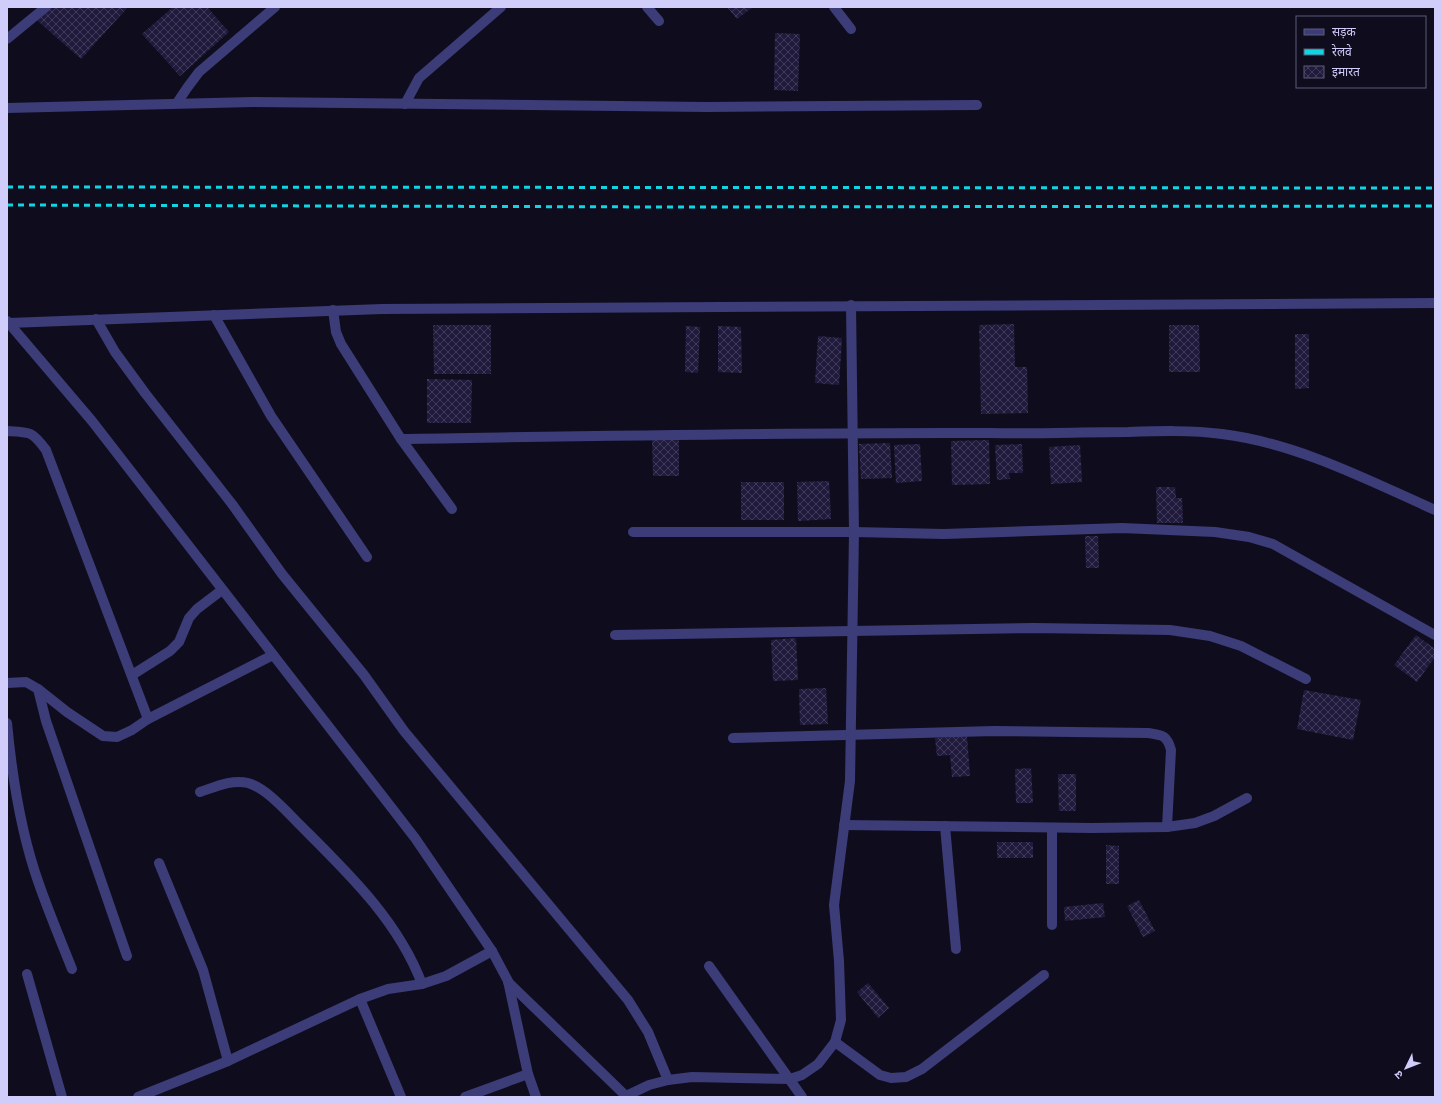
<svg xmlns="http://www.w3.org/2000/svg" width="1442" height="1104" font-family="Ubuntu,'Noto Sans Devanagari',sans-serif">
  <defs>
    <pattern id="building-cross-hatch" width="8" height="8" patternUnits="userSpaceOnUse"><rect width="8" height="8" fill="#201b3c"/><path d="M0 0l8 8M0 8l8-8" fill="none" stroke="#3f3b59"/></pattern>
  </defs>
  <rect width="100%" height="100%" fill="#0f0d1d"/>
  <g fill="url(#building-cross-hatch)">
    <path d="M40,7H128L81,59L32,16Z"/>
    <path d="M173,7H207L229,32L180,76L142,34Z"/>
    <path d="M727,7H753L737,19Z"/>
    <path d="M775,33L800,34L798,91L774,90Z"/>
    <path d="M1014,324L1015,367H1027L1028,413L981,414L979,325Z"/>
    <path d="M433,325H491V374H434Z"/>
    <path d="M1169,325H1199L1200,372H1169Z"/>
    <path d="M686,326L700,327L698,373L685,372Z"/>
    <path d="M718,326L741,327L742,373L718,372Z"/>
    <path d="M1295,334H1309V388L1295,389Z"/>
    <path d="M818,336L842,338L839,385L815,383Z"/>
    <path d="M427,379L472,380L471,423H427Z"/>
    <path d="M652,439H679V476H653Z"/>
    <path d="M989,440L990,484L952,485L951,441Z"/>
    <path d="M890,443L892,478L861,479L859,444Z"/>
    <path d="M920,444L922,481L896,483L894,445Z"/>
    <path d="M1022,444L1023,473H1009L1010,479L997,480L995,445Z"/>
    <path d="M1080,445L1082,482L1051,484L1049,447Z"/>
    <path d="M829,481L831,519L798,521L797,482Z"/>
    <rect x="741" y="482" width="43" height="38"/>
    <path d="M1156,487H1175L1176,498H1182L1183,523H1157Z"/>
    <path d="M1085,536H1098L1099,568H1086Z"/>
    <path d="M1416,635L1435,649V657L1417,682L1394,665Z"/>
    <path d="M796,638L798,680L773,681L771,640Z"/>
    <path d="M826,688L828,724L800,725L799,689Z"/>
    <path d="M1304,690L1361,700L1353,740L1297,729Z"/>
    <path d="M967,736L970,776L952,777L950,755L937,756L935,738Z"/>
    <path d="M1031,768L1033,803H1016L1015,769Z"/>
    <path d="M1058,774H1076V811H1059Z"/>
    <rect x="997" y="842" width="36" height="16"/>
    <path d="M1106,845L1119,846V884H1106Z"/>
    <path d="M1139,900L1155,931L1143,937L1127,906Z"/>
    <path d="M1103,903L1105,917L1065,921L1064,907Z"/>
    <path d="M868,983L889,1008L878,1018L857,992Z"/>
  </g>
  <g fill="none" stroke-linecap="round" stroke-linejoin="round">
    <g stroke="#3c3c78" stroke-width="10">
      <path d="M647,7L659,21"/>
      <path d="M834,7L851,29"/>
      <path d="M7,39L46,7"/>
      <path d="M177,103L187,88L199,72L275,7"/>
      <path d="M405,104L419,78L501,7"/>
      <path d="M7,108L253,102L707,107L977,105"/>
      <path d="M333,310L336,332L341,344L401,439L452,509"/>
      <path d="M214,315L271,416L367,557"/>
      <path d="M96,319L115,352L145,393L232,504L282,574L364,675L404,731L628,1000L648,1032L668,1080"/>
      <path d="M7,321L92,421L415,838L492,951L508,981L528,1074L536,1097"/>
      <path d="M9,323L382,309L1435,303"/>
      <path d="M7,431C30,432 32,431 46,450L148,719"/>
      <path d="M401,439C598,436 794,432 991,433C1036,434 1082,432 1128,432C1159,431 1191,430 1222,434C1296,443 1368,480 1435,510"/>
      <path d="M633,532H854L944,534L1122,528L1215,532L1249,537L1273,544L1435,635"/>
      <path d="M615,635L1034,628L1170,630L1210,636L1241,646L1306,679"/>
      <path d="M132,675L170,651L179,642L189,618L197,609L222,590"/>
      <path d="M7,683L26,682L38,689L67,712L103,736L117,737L132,730L148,719L273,655"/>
      <path d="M38,689L46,721L127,956"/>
      <path d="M7,723C12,776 21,834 39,884C49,913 61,941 72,969"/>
      <path d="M733,738L994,731L1148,733C1162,735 1167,735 1171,750L1167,827"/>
      <path d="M200,792C215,787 232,779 248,783C266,788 286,811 299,824C347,872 398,920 422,984"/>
      <path d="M844,825L1092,828L1167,827L1195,823L1214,816L1247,798"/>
      <path d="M945,826L956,949"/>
      <path d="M159,863L203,970L228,1061"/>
      <path d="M1052,925V828"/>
      <path d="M709,966L802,1097"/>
      <path d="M27,974L62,1097"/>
      <path d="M508,982L627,1097"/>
      <path d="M360,999L401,1097"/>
      <path d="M835,1042L880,1075L891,1078L906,1077L922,1069L1044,975"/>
      <path d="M626,1096L649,1085L668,1080L692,1077L790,1079L802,1075L818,1064L835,1042L841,1020L839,961L834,905L850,781L854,532L851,305"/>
      <path d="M138,1097L228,1061L360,999L388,989L422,984L446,976L492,951"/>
      <path d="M465,1097L528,1074"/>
    </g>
    <g stroke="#12d5e3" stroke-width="3" stroke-dasharray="6 5" stroke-linecap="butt">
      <path d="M7,187L1435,188"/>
      <path d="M7,205L666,207L1435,206"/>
    </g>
  </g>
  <rect width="1442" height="1104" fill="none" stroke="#d1cdfb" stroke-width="16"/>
  <rect x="1296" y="16" width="130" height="72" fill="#0f0d1d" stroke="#5d5a76"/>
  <rect x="1304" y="29" width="20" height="6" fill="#3c3c78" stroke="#5d5a76"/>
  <text x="1332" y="36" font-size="12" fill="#d1cdfb">सड़क</text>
  <rect x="1304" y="49" width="20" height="6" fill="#12d5e3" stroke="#5d5a76"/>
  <text x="1332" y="56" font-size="12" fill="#d1cdfb">रेलवे</text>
  <rect x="1304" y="66" width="20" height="12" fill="url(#building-cross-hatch)" stroke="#5d5a76"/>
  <text x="1332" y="76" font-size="12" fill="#d1cdfb">इमारत</text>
  <g transform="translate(1406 1068) rotate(227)" stroke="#0f0d1d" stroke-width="3" paint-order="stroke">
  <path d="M0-3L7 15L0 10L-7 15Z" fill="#d1cdfb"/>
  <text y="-6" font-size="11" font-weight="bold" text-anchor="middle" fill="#d1cdfb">उ</text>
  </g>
</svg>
